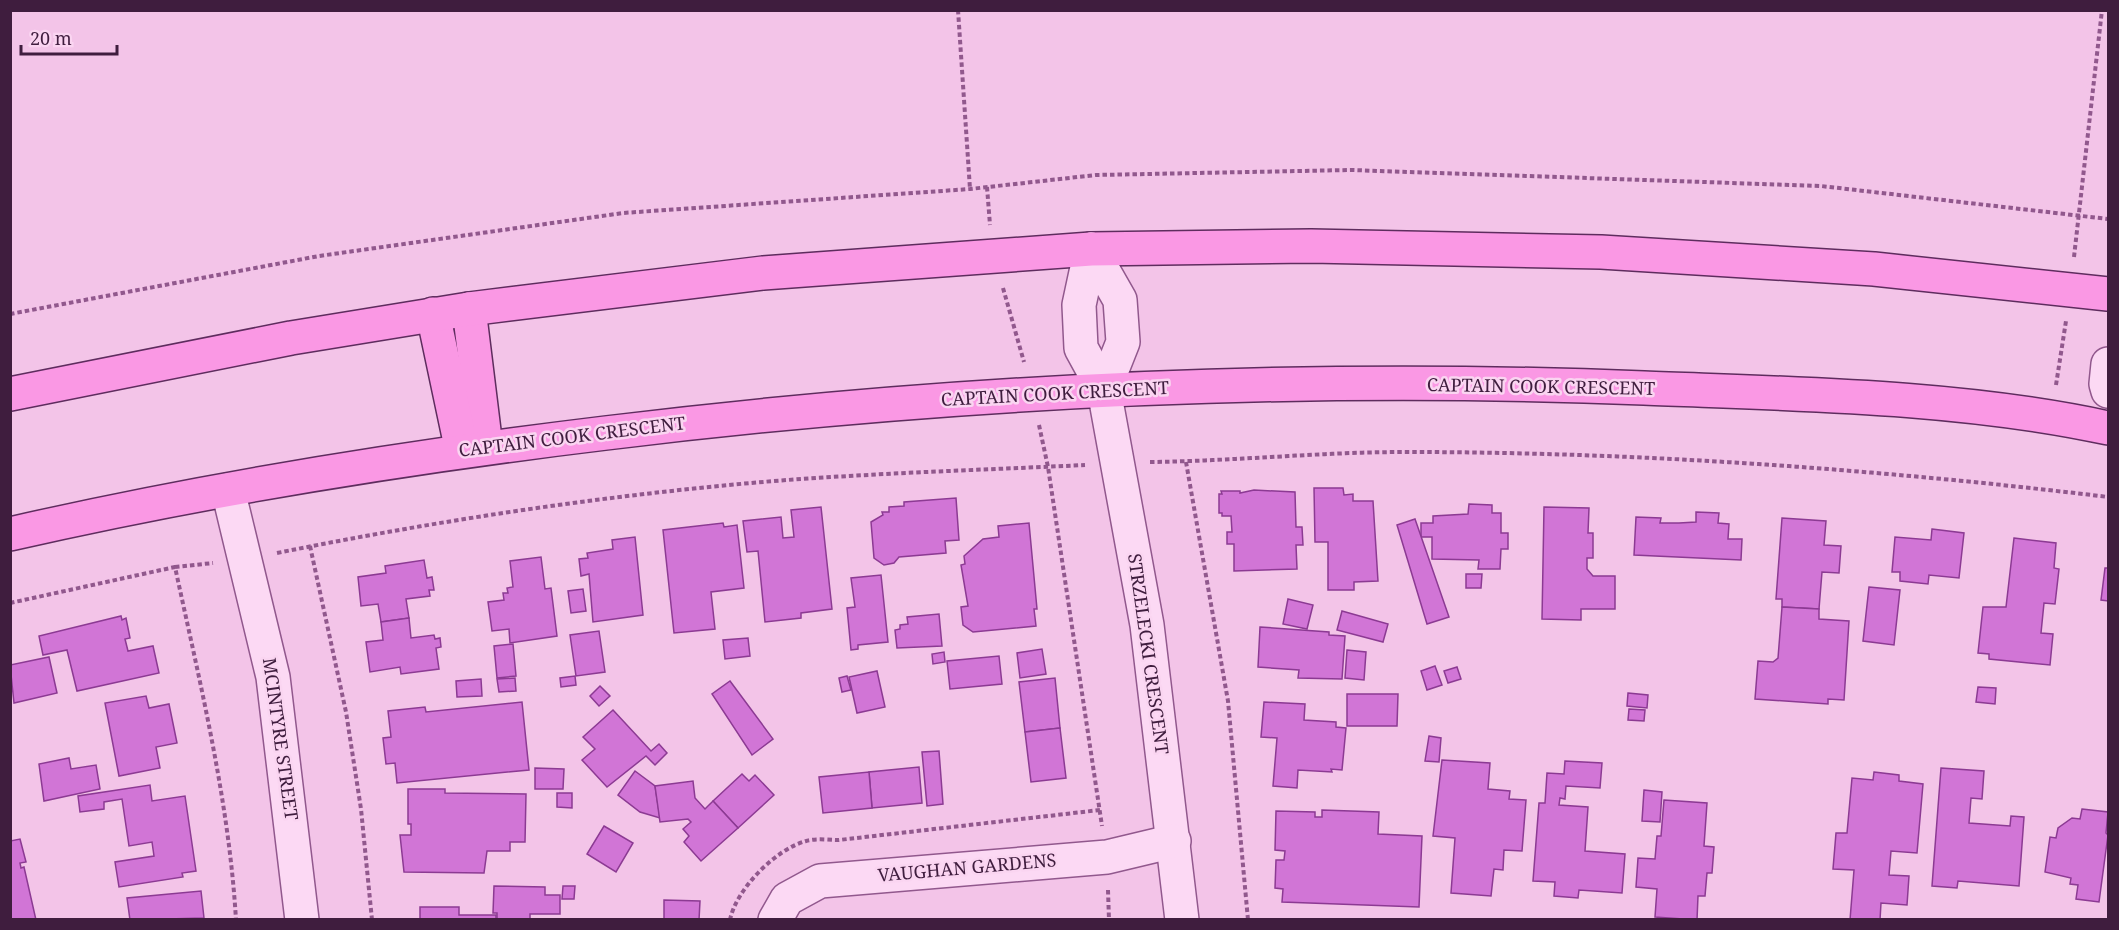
<svg xmlns="http://www.w3.org/2000/svg" width="2119" height="930" font-family="'Noto Serif',serif">
  <rect width="100%" height="100%" fill="#f3c4e8"/>
  <g fill="#d175d6" stroke="#8c3a93" stroke-width="1.5">
    <path d="M1314,488H1343L1344,495L1353,494V501H1373L1378,581L1354,582V590H1328V542H1315Z"/>
    <path d="M1254,490L1295,492L1296,527H1302L1303,545H1296L1297,569L1234,571V544H1227V532H1232L1231,516H1222V513H1219V494H1222L1221,491H1240V493Z"/>
    <path d="M956,498L959,540L945,541L946,553L899,557L894,563L884,565L874,558L871,522L883,515L882,512H889V507L904,506V502Z"/>
    <path d="M1469,504L1492,505V513H1501V533H1508V549H1501L1500,569H1478L1479,560L1432,559V537H1421V523H1433V516L1468,514Z"/>
    <path d="M821,507L832,609L801,613V618L765,622L758,551L747,552L743,521L781,517L783,538L794,537L791,510Z"/>
    <path d="M1544,507L1589,508L1588,533H1593V558H1587V569L1593,576H1615V609H1581V620L1542,619Z"/>
    <path d="M1696,512L1719,513L1718,523L1729,524L1728,539H1742L1741,560L1634,555L1636,517L1661,518L1660,523H1679L1696,522Z"/>
    <path d="M1782,518L1826,521L1824,545L1841,546L1839,573L1822,572L1819,609L1782,607V599H1776Z"/>
    <path d="M1415,519L1449,617L1427,624L1397,525Z"/>
    <path d="M723,523L724,527L737,525L744,588L711,592L715,629L674,633L663,530Z"/>
    <path d="M1029,523L1037,609H1034L1036,626L973,632L963,625L961,607L968,606L961,565L965,564L964,556L983,539L999,537L998,526Z"/>
    <path d="M1932,529L1964,533L1959,578L1929,575L1928,584L1900,581V572H1892L1895,537L1931,540Z"/>
    <path d="M635,537L643,615L593,622L589,574L581,576L579,559L588,558L587,553L613,549L612,540Z"/>
    <path d="M2014,538L2056,543L2054,568L2059,569L2055,604L2044,603L2041,633L2053,634L2050,665L1989,659V654L1978,653L1983,607H2006Z"/>
    <path d="M541,557L545,589L551,588L557,636L510,643L509,629L492,631L488,602L504,600L503,593H508L507,588L513,587L510,561Z"/>
    <path d="M424,560L427,578L432,577L434,590H429L430,596L406,599L409,618L381,622L378,604L361,606L358,577L386,573L385,566Z"/>
    <path d="M2105,568H2108V601L2101,600Z"/>
    <path d="M1466,574H1482L1481,588H1466Z"/>
    <path d="M881,575L888,642L858,645V649L851,650L847,608L855,607L851,578Z"/>
    <path d="M1869,587L1900,590L1894,645L1863,641Z"/>
    <path d="M583,589L586,611L571,613L568,591Z"/>
    <path d="M1288,599L1313,605L1307,629L1283,624Z"/>
    <path d="M1782,607L1819,609V619L1849,621L1844,700L1828,699V704L1755,699L1758,661L1773,662L1778,658Z"/>
    <path d="M1342,611L1388,624L1383,642L1337,630Z"/>
    <path d="M939,614L942,646L897,648L895,630L900,629V625L908,624L907,617Z"/>
    <path d="M121,616L122,620L126,618L130,638L125,639L128,651L153,646L159,673L77,691L67,650L43,655L39,636Z"/>
    <path d="M409,618L411,638L434,635L435,639L440,638L441,647L436,648L439,669L401,674L400,667L370,672L366,642L383,640L381,622Z"/>
    <path d="M1260,627L1329,632V635L1345,636L1342,679L1298,678L1299,670L1258,667Z"/>
    <path d="M599,631L605,672L576,676L570,635Z"/>
    <path d="M748,638L750,656L725,659L723,640Z"/>
    <path d="M513,644L516,676L497,678L494,646Z"/>
    <path d="M1042,649L1046,674L1020,678L1017,653Z"/>
    <path d="M1347,650L1366,652L1364,680L1345,678Z"/>
    <path d="M944,652L945,662L933,664L932,654Z"/>
    <path d="M999,656L1002,684L950,689L947,661Z"/>
    <path d="M49,657L57,693L14,703L10,665Z"/>
    <path d="M1435,666L1442,685L1427,690L1421,671Z"/>
    <path d="M1457,667L1461,679L1448,683L1444,671Z"/>
    <path d="M877,671L885,707L857,713L849,677Z"/>
    <path d="M575,676L576,685L561,687L560,678Z"/>
    <path d="M847,676L851,690L842,692L839,678Z"/>
    <path d="M515,678L516,691L499,692L497,679Z"/>
    <path d="M1055,678L1060,728L1025,732L1019,682Z"/>
    <path d="M481,679L482,696L457,697L456,681Z"/>
    <path d="M730,681L773,739L752,755L712,694Z"/>
    <path d="M600,686L610,696L599,706L590,696Z"/>
    <path d="M1978,687L1996,688L1995,704L1976,702Z"/>
    <path d="M1628,693L1648,695L1647,708L1627,706Z"/>
    <path d="M1347,694H1398L1397,726H1347Z"/>
    <path d="M146,696L149,708L169,704L177,743L156,747L160,768L119,776L105,703Z"/>
    <path d="M522,702L529,770L397,783L395,763L386,764L383,738L391,737L388,711L425,707L426,712Z"/>
    <path d="M1264,702L1305,704L1304,720L1336,722V727L1346,728L1342,770L1331,769L1332,772L1298,770L1297,788L1273,786L1277,738L1261,737Z"/>
    <path d="M1629,709L1645,710L1644,721L1628,720Z"/>
    <path d="M613,710L651,751L659,744L667,753L655,765L646,756L607,787L582,760L595,749L583,737Z"/>
    <path d="M1060,728L1066,778L1031,782L1025,732Z"/>
    <path d="M1429,736L1441,738L1439,762L1425,761Z"/>
    <path d="M939,751L943,804L927,806L922,752Z"/>
    <path d="M69,758L71,769L96,765L100,789L44,801L39,764Z"/>
    <path d="M1442,760L1490,763L1488,789L1510,791L1509,799L1526,800L1522,851L1504,850L1503,870L1494,869L1491,896L1451,893L1455,838L1433,836Z"/>
    <path d="M1565,761L1602,763L1600,788L1566,786L1565,799L1560,798L1559,805L1588,807L1585,851L1625,854L1622,893L1579,890L1578,898L1554,896L1555,882L1533,881L1539,803H1545L1547,773L1564,774Z"/>
    <path d="M919,767L922,803L872,808L869,772Z"/>
    <path d="M535,768L564,769L563,789H535Z"/>
    <path d="M1941,768L1984,771L1982,799L1971,798L1969,823L2010,826L2011,816L2024,817L2019,886L1958,881L1957,888L1932,886Z"/>
    <path d="M635,771L655,786L660,818L640,812L618,795Z"/>
    <path d="M869,772L872,808L823,813L819,777Z"/>
    <path d="M1874,772L1899,775V781L1923,784L1917,853L1891,851L1889,875L1909,876L1907,905L1881,903L1880,920H1850L1854,870L1833,869L1836,833H1847L1852,778L1873,780Z"/>
    <path d="M742,774L749,781L755,775L774,795L738,828L713,801Z"/>
    <path d="M693,781L695,798L705,809L713,801L738,828L701,861L684,842L689,836L683,829L691,822L688,819L660,822L655,786Z"/>
    <path d="M150,785L152,801L185,796L196,871L182,873L183,877L119,887L115,862L154,856L152,842L129,846L122,799L104,802V809L80,812L78,796Z"/>
    <path d="M408,789H445V793L526,794L525,842H510V851H487L484,873L404,872L400,835H411V824H408Z"/>
    <path d="M1644,790L1662,792L1660,822L1642,821Z"/>
    <path d="M557,793H572V808L557,807Z"/>
    <path d="M1664,800L1707,803L1704,846L1714,847L1712,873H1707L1705,896H1698L1697,920L1655,917L1657,889L1636,887L1638,858L1655,859L1657,836H1661Z"/>
    <path d="M2082,809L2108,812L2106,833L2108,835L2099,902L2076,899L2078,885L2070,884L2071,878L2045,872L2050,837L2056,838L2058,828L2072,818L2080,819Z"/>
    <path d="M1322,810L1379,812L1378,834L1422,836L1419,907L1282,902L1283,889L1275,888L1276,860H1284L1285,851L1275,850L1276,811L1315,812V817H1322Z"/>
    <path d="M604,826L633,843L616,872L587,854Z"/>
    <path d="M20,839L26,862L20,863L21,868L24,867L36,920H10V841Z"/>
    <path d="M494,886L545,887V895H560V914H530V920L497,919V913H493Z"/>
    <path d="M563,886H575L574,899H562Z"/>
    <path d="M201,891L204,918L130,920L127,898Z"/>
    <path d="M664,900L700,901L699,920H664Z"/>
    <path d="M420,907H459V915H496V920H420Z"/>
  </g>
  <g fill="none" stroke-linecap="round" stroke-linejoin="round">
    <defs>
      <g id="minor">
        <path d="M1091,249L1079,305L1081,348L1104,390L1147,625L1182,920"/>
        <path d="M1091,249L1120,300L1123,342L1104,390"/>
        <path d="M2108,364L2106,384L2108,391"/>
        <path d="M228,490L273,677L302,920"/>
        <path d="M775,920L787,899L820,881L1107,857L1174,841"/>
      </g>
      <g id="major">
        <path d="M469,309L486,447"/>
        <path d="M433,314L462,451"/>
        <path d="M10,394L291,338L469,309L763,273L1091,249L1311,246L1601,252L1874,269L2108,294"/>
        <path d="M10,534C207,489 407,457 606,433C950,391 1298,374 1644,388C1795,394 1961,396 2108,428"/>
      </g>
    </defs>
    <use href="#minor" stroke="#91588d" stroke-width="36"/>
    <use href="#major" stroke="#5e2c5e" stroke-width="36"/>
    <g stroke="#91588d" stroke-width="4" stroke-dasharray="4.5 3" stroke-linecap="butt">
      <path d="M958,10L970,189"/>
      <path d="M987,187L990,225"/>
      <path d="M2074,257L2102,10"/>
      <path d="M1003,288L1024,362"/>
      <path d="M10,314L319,256L623,213L970,189L1096,175L1351,170L1821,186L2108,219"/>
      <path d="M2056,385L2066,321"/>
      <path d="M1039,425L1048,467L1102,826"/>
      <path d="M1150,462C1235,461 1320,452 1405,452C1639,452 1877,469 2108,497"/>
      <path d="M1186,462L1228,701L1248,920"/>
      <path d="M310,546L346,712L361,809L372,920"/>
      <path d="M277,553C441,520 606,495 774,481C877,473 981,470 1085,465"/>
      <path d="M175,567L213,563"/>
      <path d="M10,603L175,567C200,683 229,801 236,920"/>
      <path d="M1108,890L1109,920"/>
      <path d="M730,920C736,889 776,849 806,841C816,838 829,840 839,840L1100,810"/>
    </g>
    <use href="#minor" stroke="#fcd9f4" stroke-width="33"/>
    <use href="#major" stroke="#fa98e4" stroke-width="33"/>
  </g>
  <g text-anchor="middle" stroke-width="5" stroke-linejoin="round" paint-order="stroke">
    <g font-size="18" fill="#3f1d3e" stroke="#fad5f1">
      <text transform="translate(1541 387) rotate(1)" y="6">CAPTAIN COOK CRESCENT</text>
      <text transform="translate(1055 394) rotate(-3)" y="6">CAPTAIN COOK CRESCENT</text>
      <text transform="translate(572 437) rotate(-7)" y="6">CAPTAIN COOK CRESCENT</text>
      <text transform="translate(1148 654) rotate(82)" y="6">STRZELECKI CRESCENT</text>
      <text transform="translate(280 739) rotate(82)" y="6">MCINTYRE STREET</text>
      <text transform="translate(967 868) rotate(-5)" y="6">VAUGHAN GARDENS</text>
    </g>
  </g>
  <rect width="2119" height="930" fill="none" stroke="#3f1d3e" stroke-width="24"/>
  <path d="M21 45v9h96v-9" fill="none" stroke="#3f1d3e" stroke-width="3"/>
  <text x="30" y="45" font-size="18" fill="#3f1d3e" stroke="#fad5f1" stroke-width="4.5" paint-order="stroke">20 m</text>
</svg>
